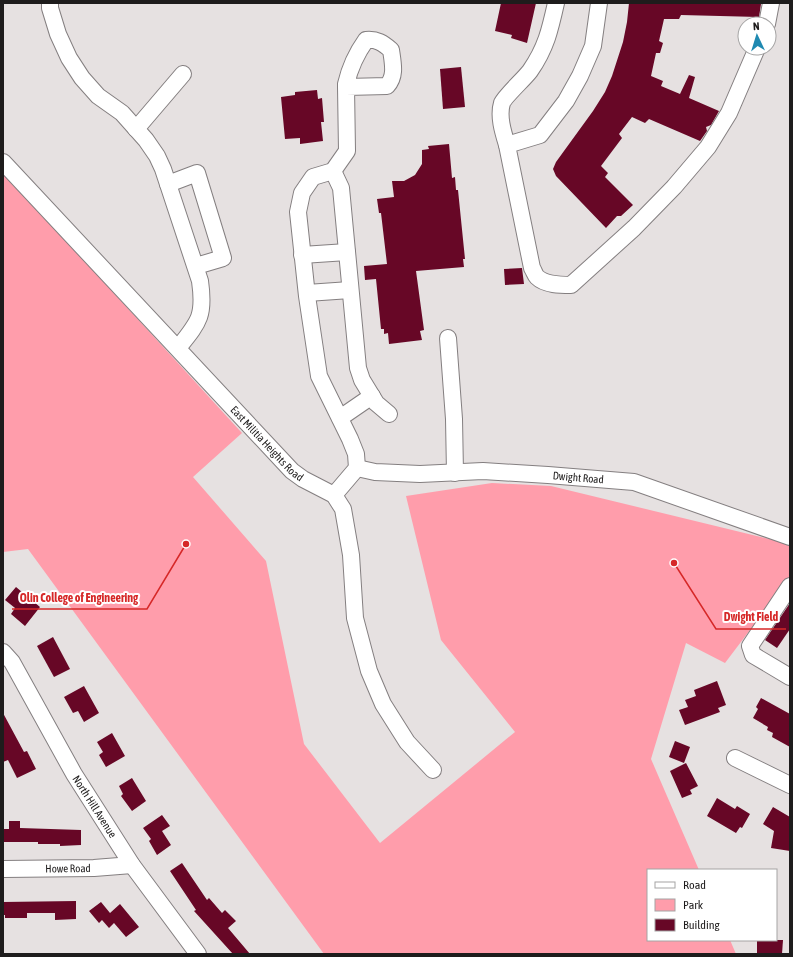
<svg xmlns="http://www.w3.org/2000/svg" width="793" height="957" font-family="'Asap Condensed',sans-serif">
  <rect width="100%" height="100%" fill="#e6e1e1"/>
  <path fill="#ff9dab" d="M3,172L242,433L193,477L266,561L304,744L380,843L515,732L441,640L406,496L492,483L551,486L790,544V577L725,663L686,643L651,759L699,870H648V940H730L736,954H324L28,549L3,552Z"/>
  <g fill="#670726">
    <path d="M501,3H536L527,43L511,38L512,35L495,31Z"/>
    <path d="M629,3H760L761,4L759,17L681,15L679,19H664L659,41L663,43L660,53H656L651,76L663,81L661,86L680,94L689,75L695,77L689,98L719,111L711,125L706,127L707,131L700,141L649,119L645,123L632,117L619,134L622,138L601,166L608,173L605,177L633,205L621,216H617L606,228L556,176L553,169L556,162L593,111L605,92L612,76L623,42L627,22Z"/>
    <path d="M461,67L465,107L443,109L440,69Z"/>
    <path d="M317,90L318,99L322,98L324,122H321L323,141L300,144V138L285,139L281,97L295,95V92Z"/>
    <path d="M449,144L452,178L455,177L456,190H458L465,259H463L464,267L416,271L424,330L420,331L422,340L389,344L388,333L384,334V329H381L376,279L365,280L364,266L387,264L381,213H379L377,199L394,197L392,181H404L415,175L422,164V150L429,149L428,146Z"/>
    <path d="M522,268L524,284L505,285L504,269Z"/>
    <path d="M16,587L40,607L25,626L11,614L15,608L5,600Z"/>
    <path d="M790,603V629L777,648L765,640Z"/>
    <path d="M53,637L70,669L54,677L37,646Z"/>
    <path d="M717,681L726,705L718,708L720,712L685,725L679,710L688,707L685,700L696,696L694,690Z"/>
    <path d="M84,686L99,713L84,722L78,711L73,713L64,697Z"/>
    <path d="M761,698L790,714V747L772,737L773,733L767,730L768,727L753,718L758,709L756,707Z"/>
    <path d="M3,713L24,752L27,751L36,769L17,778L8,760L3,762Z"/>
    <path d="M112,733L125,756L106,767L99,755L103,752L97,742Z"/>
    <path d="M675,741L690,747L684,763L669,757Z"/>
    <path d="M686,763L698,786L690,790L692,794L682,798L670,771Z"/>
    <path d="M132,778L146,801L132,811L121,796L123,794L119,786Z"/>
    <path d="M717,798L735,809L737,806L750,814L742,828L740,827L736,833L707,816Z"/>
    <path d="M773,807L790,817V851L771,848L774,831L763,824Z"/>
    <path d="M162,815L170,826L162,831L171,845L157,855L149,841L151,839L143,828Z"/>
    <path d="M9,821H20V828L81,830V845L60,846V844H38V842H3V829H9Z"/>
    <path d="M182,863L207,900L209,898L222,913L225,910L236,921L228,928L250,954H233L194,911L196,910L170,871Z"/>
    <path d="M76,901V919L55,920V913H27V918H5V915H3V902Z"/>
    <path d="M101,902L110,913L120,904L139,927L126,937L114,923L109,928L102,920L99,923L89,911Z"/>
    <path d="M757,940H783L782,954H757Z"/>
  </g>
  <g fill="none" stroke-linecap="round" stroke-linejoin="round">
    <defs>
      <g id="minor">
        <path d="M50,3V8L58,34L69,58L82,78L98,96L122,113L146,140L157,156L163,169L200,281C205,316 199,322 178,348"/>
        <path d="M599,3L593,46L580,76L566,101L540,135L507,145L532,268C534,271 535,275 537,277C545,285 561,285 571,285L634,228L674,187L708,147L729,113L757,48"/>
        <path d="M767,24L771,3"/>
        <path d="M136,129L183,74"/>
        <path d="M507,145C503,132 498,116 502,103C505,96 524,79 530,71C546,48 550,30 556,3"/>
        <path id="s1" d="M3,162L292,471L303,479L334,495L343,509L351,555L355,618L369,671L383,704L407,742L433,770"/>
        <path d="M333,171L341,188L358,368L362,380L376,403L389,414"/>
        <path d="M168,184L197,173L223,258L196,266"/>
        <path d="M302,255L347,252"/>
        <path d="M307,293L350,290"/>
        <path d="M448,338L454,419L455,473"/>
        <path d="M340,418L372,396"/>
        <path id="s2" d="M357,468L375,472L420,474L483,471L548,475L634,482L790,537"/>
        <path d="M334,495L357,468L356,454L350,439L319,376L307,296L298,212L302,193L313,177L333,171L347,151L346,87V84C350,67 356,54 366,40C377,39 383,43 391,50C393,64 396,76 387,86L346,87"/>
        <path d="M790,586L750,646L753,655L790,677"/>
        <path id="s3" d="M3,652L12,662L74,774L132,865L198,954"/>
        <path d="M735,758L790,785"/>
        <path id="s4" d="M3,869L94,868L132,865"/>
      </g>
    </defs>
    <use href="#minor" stroke="#847f80" stroke-width="18"/>
    <use href="#minor" stroke="#fff" stroke-width="16"/>
  </g>
  <g text-anchor="middle" stroke-width="4" stroke-linejoin="round" paint-order="stroke">
    <g font-size="11" fill="#1e1c1c" stroke="#fff">
      <text dy="4" stroke="none"><textPath href="#s1" startOffset="386">East Militia Heights Road</textPath></text>
      <text dy="4" stroke="none"><textPath href="#s2" startOffset="222">Dwight Road</textPath></text>
      <text dy="4" stroke="none"><textPath href="#s3" startOffset="180">North Hill Avenue</textPath></text>
      <text dy="4" stroke="none"><textPath href="#s4" startOffset="65">Howe Road</textPath></text>
    </g>
  </g>
  <path fill="none" stroke="#d62828" stroke-width="1.5" d="M186 544L147 609H12M674 563L716 629H786"/>
  <g fill="#d62828" stroke="#fff" stroke-width="1.5">
    <circle cx="186" cy="544" r="4"/>
    <circle cx="674" cy="563" r="4"/>
  </g>
  <g font-size="12" text-anchor="middle" font-weight="bold" fill="#d62828" stroke="#fff" stroke-width="4" stroke-linejoin="round" paint-order="stroke">
    <text x="79" y="602">Olin College of Engineering</text>
    <text x="751" y="621">Dwight Field</text>
  </g>
  <rect width="793" height="957" fill="none" stroke="#1e1c1c" stroke-width="8"/>
  <rect x="647" y="869" width="130" height="72" fill="#ffffff" stroke="#a5a4a4"/>
  <rect x="655" y="882" width="20" height="6" fill="#ffffff" stroke="#a5a4a4"/>
  <text x="683" y="889" font-size="12" fill="#1e1c1c">Road</text>
  <rect x="655" y="899" width="20" height="12" fill="#ff9dab" stroke="#a5a4a4"/>
  <text x="683" y="909" font-size="12" fill="#1e1c1c">Park</text>
  <rect x="655" y="919" width="20" height="12" fill="#670726" stroke="#a5a4a4"/>
  <text x="683" y="929" font-size="12" fill="#1e1c1c">Building</text>
  <g transform="translate(757 36) rotate(356)"><circle r="19" fill="#ffffff" stroke="#a5a4a4"/>
  <path d="M0-3L7 15L0 10L-7 15Z" fill="#1f89b1"/>
  <text y="-6" font-size="11" font-weight="bold" text-anchor="middle" fill="#1e1c1c">N</text>
  </g>
</svg>
